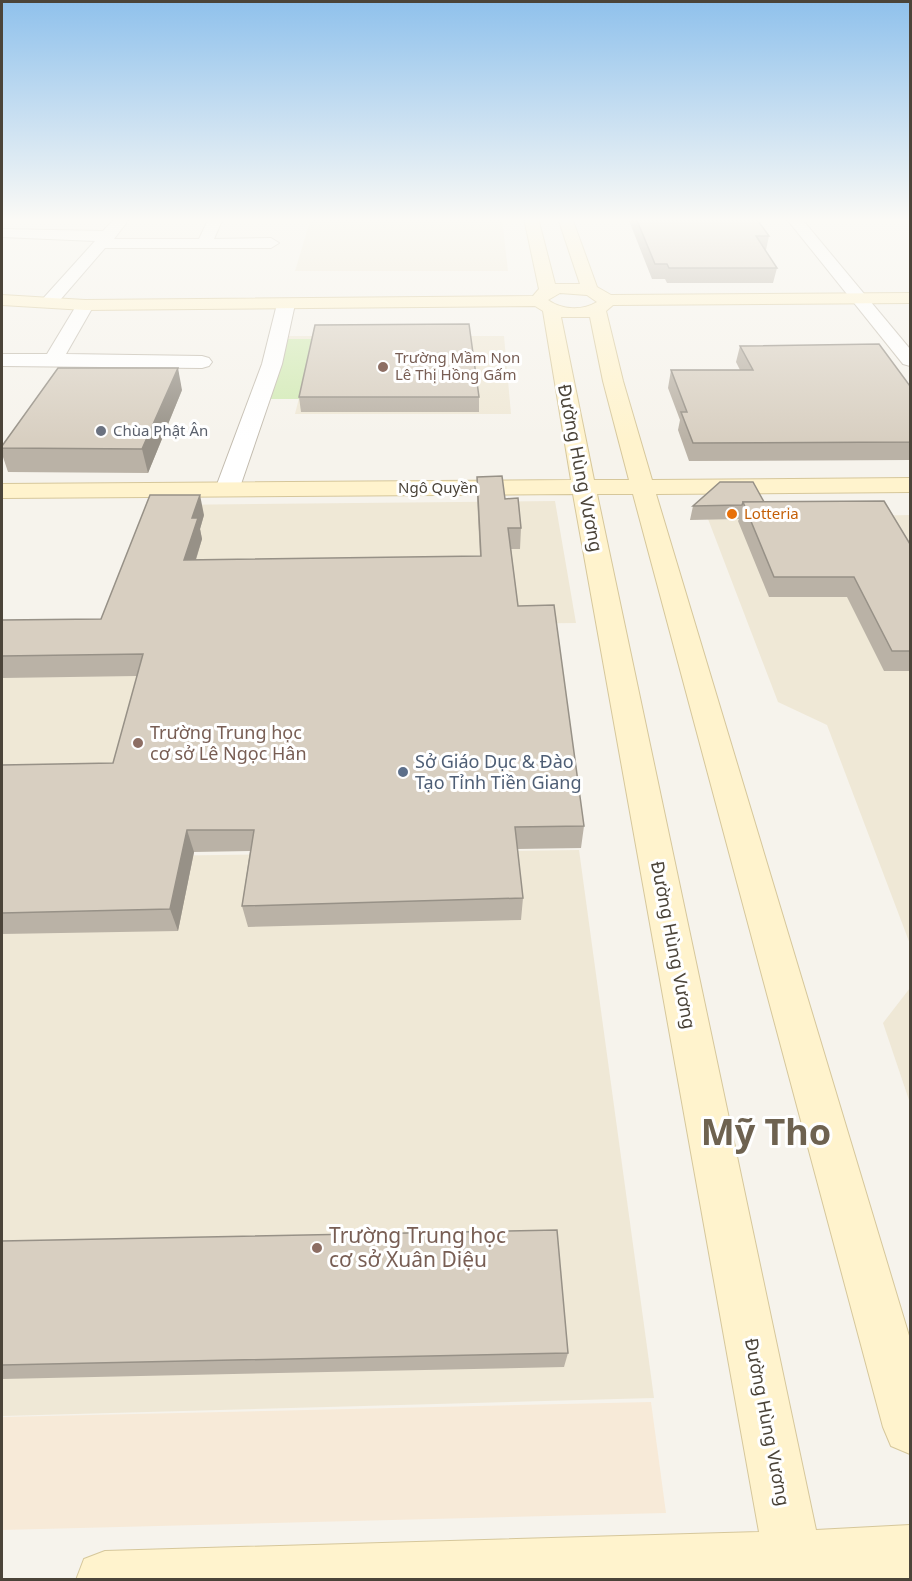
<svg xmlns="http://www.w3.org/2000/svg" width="912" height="1581" font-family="'Noto Sans',sans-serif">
  <rect width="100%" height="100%" fill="#f6f3ec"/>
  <path fill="#f7ead8" d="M651,1402L666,1513L2,1530V1417Z"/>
  <g fill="#efe8d6">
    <path d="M311,218H502L508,271H295Z"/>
    <path d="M271,336H504L511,414H295L299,398H250Z"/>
    <path d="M555,501L576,623L294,626L2,850V639L117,637L165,505Z"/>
    <path d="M910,515V944L827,725L778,702L708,519Z"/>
    <path d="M579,850L654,1398L2,1416V858Z"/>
    <path d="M910,988V1103L883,1023Z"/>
  </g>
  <path fill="#d2eab5" d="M274,339H315L300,399H254Z"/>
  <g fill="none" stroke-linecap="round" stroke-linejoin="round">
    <defs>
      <g id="street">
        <path d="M115,218H130L114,239H199L209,218H223L214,239L271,238L279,243L271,248H105L54,307H42L39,303L95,241L2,237V229L103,231Z"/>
        <path d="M786,218H801L910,349V366L903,364Z"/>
        <path d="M286,299L292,300L295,304L282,364L240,487L236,492L228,494L220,492L216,487L262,364L277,304L280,300Z"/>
        <path d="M85,300L91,301L94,305L66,354L202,356L209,358L212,362L209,366L202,368L2,366V354H47L79,301Z"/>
      </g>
      <path id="secondary" d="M524,218H538L555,284H580L558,218H572L597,287L611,295L910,293V303L613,305L606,311L623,381L652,480L910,478V492L656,494L910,1339V1454L891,1446L883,1427L633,494H597L816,1530L910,1525V1580H76L84,1559L105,1551L759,1532L573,494L2,498V484L571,480L543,311L535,306L85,310L2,305V295L85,300L533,296L539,289ZM560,293L587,295L597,302C582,311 562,310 548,300ZM561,317H590L603,381L629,480H594Z"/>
    </defs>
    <use href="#street" stroke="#c2bbae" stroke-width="2"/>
    <use href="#secondary" stroke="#d6c79b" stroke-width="2"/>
    <use href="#street" fill="#fff" fill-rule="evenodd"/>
    <use href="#secondary" fill="#fff3cd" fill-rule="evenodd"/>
  </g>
  <g fill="#bab2a6">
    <path d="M628,218H756L769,236L766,250H765L777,268L773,283H667L665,279H652Z"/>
    <path d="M740,346L910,386V460L689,461L678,430L680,420L668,388L671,370H740L736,362Z"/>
    <path d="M182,390L148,473L8,472L2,454V446Z"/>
    <path d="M299,397H479V412H301Z"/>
    <path d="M477,477L505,499L521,528L520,549H511L518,606L584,826L581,848L517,849L523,898L521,920L248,927L242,906L250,851L194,852L178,931L2,934V765L113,763L137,676L2,678V620L101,619L204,515L200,529L202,539L196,560L480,556L477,497Z"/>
    <path d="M764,502L910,544V671H884L847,597H769L738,521L739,519L690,520L693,506Z"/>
    <path d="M2,1241L568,1353L564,1367L2,1379Z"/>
  </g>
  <g fill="#979187">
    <path d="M178,368L182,390L148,473L142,449Z"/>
    <path d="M200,495L204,515L200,529L202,539L189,581L184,560L192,518Z"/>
    <path d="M187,830L194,852L178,931L170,909Z"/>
  </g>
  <g fill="#d8cfc1" stroke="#979187" stroke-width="1.5">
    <path d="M636,218H756L769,236H756L777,268H669L667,264H655Z"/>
    <path d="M469,324L479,397H299L315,325Z"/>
    <path d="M879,344L910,386V442L693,443L681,412H687L671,370H753L740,346Z"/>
    <path d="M58,368H178L142,449L2,448V446Z"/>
    <path d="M502,476L505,499L518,498L521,528H508L518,606L554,605L584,826L515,827L523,898L242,906L254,830H187L170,909L2,913V765L113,763L143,654L2,656V620L101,619L150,495H200L192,518H198L184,560L481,556L477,477Z"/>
    <path d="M720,482H753L764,502H743L742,505L693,506Z"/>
    <path d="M884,501L910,544V651H892L854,577H774L743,502Z"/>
    <path d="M557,1230L568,1353L2,1365V1241Z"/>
  </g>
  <linearGradient id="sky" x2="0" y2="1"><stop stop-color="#8fc1ec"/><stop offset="0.5" stop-color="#fbfaf6"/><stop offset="1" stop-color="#fbfaf6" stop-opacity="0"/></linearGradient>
  <rect width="912" height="440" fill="url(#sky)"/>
  <g fill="#8d6e63" stroke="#fff" stroke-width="2">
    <circle cx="383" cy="367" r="6"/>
    <circle cx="138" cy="743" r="6"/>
    <circle cx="317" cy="1248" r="6"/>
  </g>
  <circle fill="#6b7280" stroke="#fff" stroke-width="2" cx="101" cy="431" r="6"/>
  <circle fill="#e8710a" stroke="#fff" stroke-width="2" cx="732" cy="514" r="6"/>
  <circle fill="#5c6f8a" stroke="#fff" stroke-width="2" cx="403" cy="772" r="6"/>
  <g text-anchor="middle" stroke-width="6" stroke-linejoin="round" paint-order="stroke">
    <g font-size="15" fill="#785e54" stroke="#fff" text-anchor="start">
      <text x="395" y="363">Trường Mầm Non<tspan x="395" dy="17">Lê Thị Hồng Gấm</tspan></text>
    </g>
    <g font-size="15" fill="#5b616d" stroke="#fff" text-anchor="start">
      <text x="113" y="436">Chùa Phật Ân</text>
    </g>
    <g font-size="15" fill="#4b4439" stroke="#fff">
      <text x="438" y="493">Ngô Quyền</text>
    </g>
    <g font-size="15" fill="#c56008" stroke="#fff" text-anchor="start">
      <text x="744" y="519">Lotteria</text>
    </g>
    <g font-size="18" fill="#4b4439" stroke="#fff">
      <text transform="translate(580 468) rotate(79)" y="6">Đường Hùng Vương</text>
      <text transform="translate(673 945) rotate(79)" y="6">Đường Hùng Vương</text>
      <text transform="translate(767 1422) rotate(79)" y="6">Đường Hùng Vương</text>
    </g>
    <g font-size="18" fill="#785e54" stroke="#fff" text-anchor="start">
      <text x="150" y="739">Trường Trung học<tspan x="150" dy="21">cơ sở Lê Ngọc Hân</tspan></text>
    </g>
    <g font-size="18" fill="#4e5e75" stroke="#fff" text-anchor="start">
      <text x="415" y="768">Sở Giáo Dục &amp; Đào<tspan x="415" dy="21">Tạo Tỉnh Tiền Giang</tspan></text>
    </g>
    <g font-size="21" fill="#785e54" stroke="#fff" text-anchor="start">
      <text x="329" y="1243">Trường Trung học<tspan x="329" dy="24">cơ sở Xuân Diệu</tspan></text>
    </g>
    <g font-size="36" font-weight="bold" fill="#6e6250" stroke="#fff">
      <text x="766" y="1145">Mỹ Tho</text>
    </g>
  </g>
  <rect width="912" height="1581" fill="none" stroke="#4b4439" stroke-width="6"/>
</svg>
